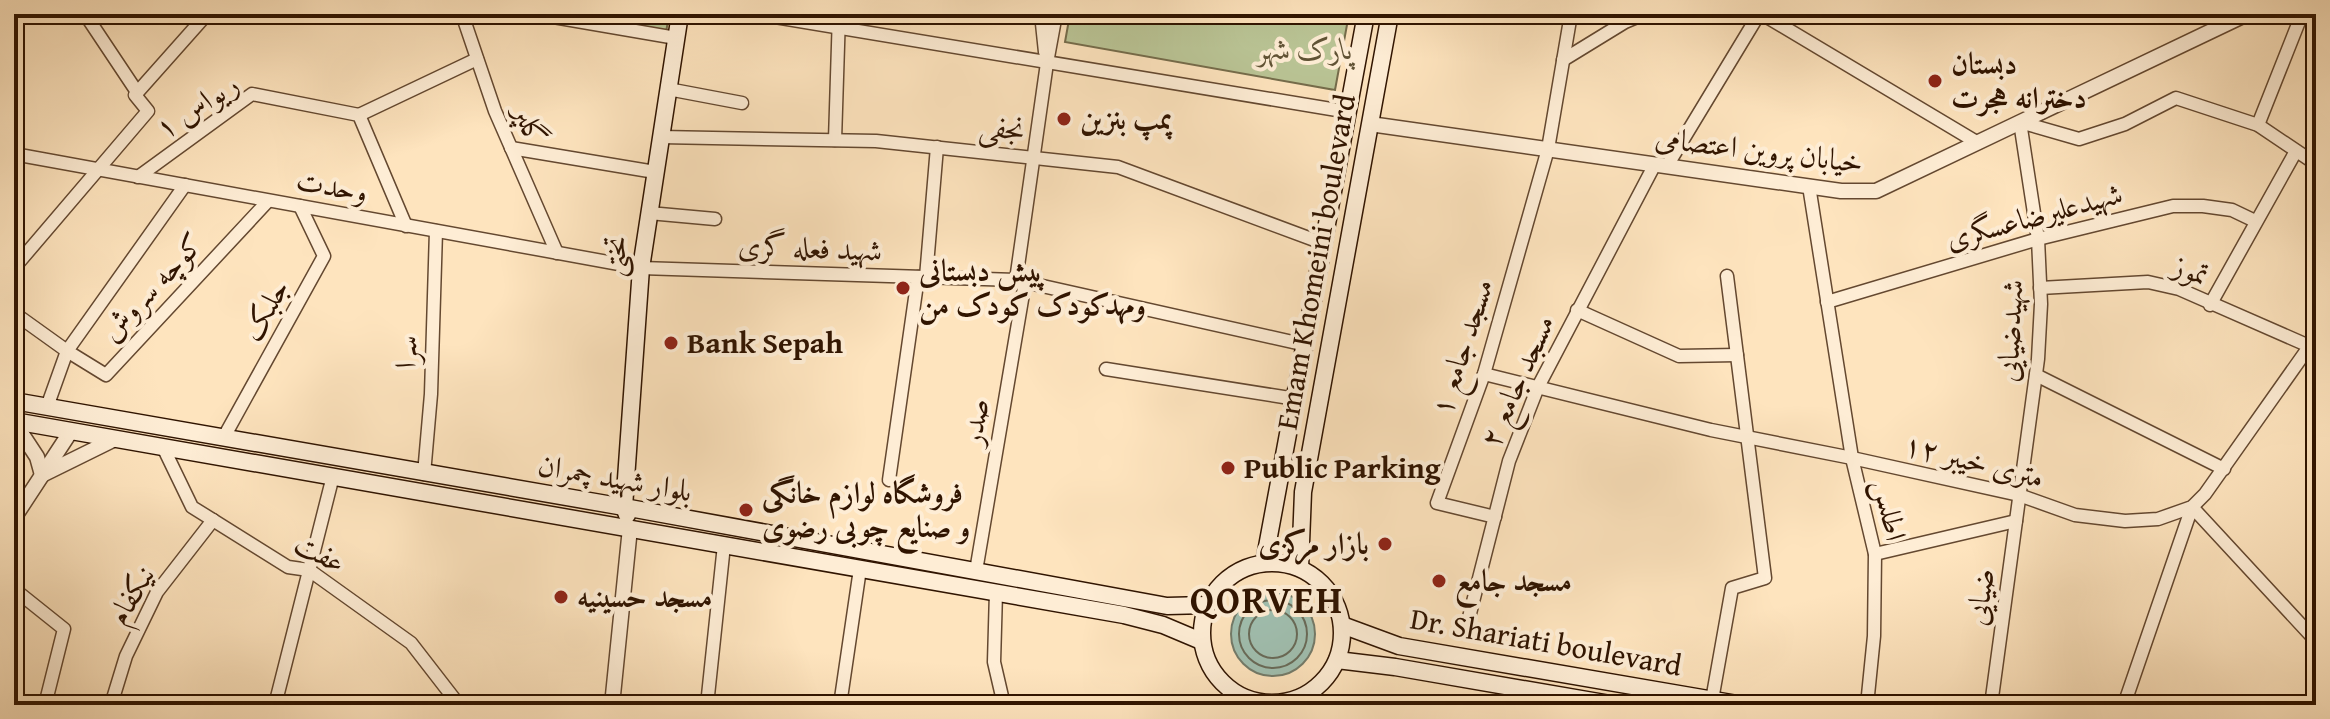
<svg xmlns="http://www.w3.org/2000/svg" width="2330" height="719" font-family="'Gentium Book Plus',Amiri,serif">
  <rect width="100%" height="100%" fill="#fee4be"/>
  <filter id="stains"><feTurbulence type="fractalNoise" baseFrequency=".0025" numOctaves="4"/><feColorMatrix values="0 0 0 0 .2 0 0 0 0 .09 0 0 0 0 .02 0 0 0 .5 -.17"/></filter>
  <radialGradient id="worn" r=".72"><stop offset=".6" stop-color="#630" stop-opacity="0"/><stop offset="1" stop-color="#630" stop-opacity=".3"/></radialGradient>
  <g fill="#bac596" stroke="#756c4b" stroke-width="2">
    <path d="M532,14H669L666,33Z"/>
    <path d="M1070,14H1349L1335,90L1065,42Z"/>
  </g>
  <circle fill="#a0bfb0" stroke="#737b6a" stroke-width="2" cx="1273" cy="634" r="42"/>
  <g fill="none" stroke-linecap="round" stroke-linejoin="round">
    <g stroke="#686a58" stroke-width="2">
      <circle cx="1273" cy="634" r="34"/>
      <circle cx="1273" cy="634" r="24"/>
    </g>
    <defs>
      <g id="minor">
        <path d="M85,14L137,92"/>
        <path d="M462,14L495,111L557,253"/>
        <path d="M536,14L676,38"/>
        <path d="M756,14L1349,112"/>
        <path d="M1041,14L1045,52"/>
        <path d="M1762,14L1978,143"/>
        <path d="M1563,60L1625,22L1644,14"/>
        <path d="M668,89L742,103"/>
        <path d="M359,115L477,59"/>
        <path d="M2258,125L2302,14"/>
        <path d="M661,137L876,141L1118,167L1325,244"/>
        <path d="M835,140L839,14"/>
        <path d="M511,148L655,172"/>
        <path d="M14,154L641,268L1016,280L1306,345"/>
        <path d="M1667,166L1759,14"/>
        <path d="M138,177L252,94L359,115L406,226"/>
        <path d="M185,185L67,351L106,375L268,201"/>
        <path d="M1809,186L1852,458L1875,554L1874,636L1867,705"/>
        <path d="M649,213L715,219"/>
        <path d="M14,268L148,111L135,95L207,14"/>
        <path d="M926,277L937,147"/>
        <path d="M1016,280L1047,63L1056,14"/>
        <path d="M2040,288L2148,282L2179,289L2316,349"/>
        <path d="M1827,302L2038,239L2173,206H2203L2232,210L2255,221"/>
        <path d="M2210,305L2296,151"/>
        <path d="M1577,310L1679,356L1737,355"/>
        <path d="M14,313L67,351L47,407"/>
        <path d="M1106,369L1296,399"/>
        <path d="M1484,374L1711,430L1852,458L2019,495L2075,515L2125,521L2158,519L2192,507L2205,494L2316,337"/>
        <path d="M2036,375L2224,469"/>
        <path d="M224,437L324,256L300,206"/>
        <path d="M163,447L192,507L288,567L309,570L411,643L459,705"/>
        <path d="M424,474L431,394L436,231"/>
        <path d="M889,480L918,277"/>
        <path d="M1495,517L1437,503L1484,374L1548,149L1571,14"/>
        <path d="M1875,554L2016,521"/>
        <path d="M976,571L1025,282"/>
        <path d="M14,589L64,629L45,705"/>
        <path d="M996,592L994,662L1004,705"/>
        <path d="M1465,633L1509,461L1538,387L1655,164"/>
        <path d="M1712,700L1732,588L1765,578L1727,276"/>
        <path d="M111,705L126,656L157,592L213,520"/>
        <path d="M275,705L333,476"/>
        <path d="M707,705L724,545"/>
        <path d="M840,705L860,569"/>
        <path d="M1991,705L2038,359L2041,304L2038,239L2020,122L2079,139L2125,124L2176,98L2258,125L2316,164"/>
        <path d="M2124,705L2192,507L2316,641"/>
      </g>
      <g id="tertiary">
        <path d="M1370,124L1841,191H1876L2247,14"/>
        <path d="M14,422L37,457L42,475L115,439"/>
        <path d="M14,518L71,431"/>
        <path d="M612,705L630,528"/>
      </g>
      <g id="secondary">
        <path d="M14,401L624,507L1167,606L1207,605"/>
        <path d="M14,421L1124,615L1163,625L1201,641"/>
        <path d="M627,515L624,507L641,268L680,14"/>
        <circle cx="1272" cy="633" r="70"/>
        <path d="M1264,563L1366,14"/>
        <path d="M1300,568L1303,492L1390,14"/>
        <path d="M1342,625L1399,646L1743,705"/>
        <path d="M1337,660L1395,667L1616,705"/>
      </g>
    </defs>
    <use href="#minor" stroke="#644830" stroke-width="15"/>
    <use href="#tertiary" stroke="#644830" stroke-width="17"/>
    <use href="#secondary" stroke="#301400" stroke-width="19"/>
    <use href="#minor" stroke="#feedd5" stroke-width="12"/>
    <use href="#tertiary" stroke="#feedd5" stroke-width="14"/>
    <use href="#secondary" stroke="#feedd5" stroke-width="16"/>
  </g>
  <g fill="#8f2418" stroke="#feedd5" stroke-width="3">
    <circle cx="1935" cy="81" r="8"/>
    <circle cx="1064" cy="119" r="8"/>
    <circle cx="903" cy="288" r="8"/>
    <circle cx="671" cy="343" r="8"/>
    <circle cx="1228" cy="468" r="8"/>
    <circle cx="746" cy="510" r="8"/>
    <circle cx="1385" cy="544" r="8"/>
    <circle cx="1439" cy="581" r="8"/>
    <circle cx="561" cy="597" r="8"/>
  </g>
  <g text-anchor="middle" stroke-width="8" stroke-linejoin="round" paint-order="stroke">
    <g font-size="30" font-style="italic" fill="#605234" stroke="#feedd5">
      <text x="1305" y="59">پارک شهر</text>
    </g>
    <g font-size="30" font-weight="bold" fill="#301400" stroke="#feedd5" text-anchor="start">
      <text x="1951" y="74">دبستان<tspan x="1951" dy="34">دخترانه هجرت</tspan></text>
      <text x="1080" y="129">پمپ بنزین</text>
      <text x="919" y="281">پیش دبستانی<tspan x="919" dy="34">ومهدکودک کودک من</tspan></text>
      <text x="687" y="353">Bank Sepah</text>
      <text x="1244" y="478">Public Parking</text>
      <text x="762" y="503">فروشگاه لوازم خانگی<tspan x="762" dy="34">و صنایع چوبی رضوی</tspan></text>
      <text x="1369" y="554" text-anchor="end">بازار مرکزی</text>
      <text x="1455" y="591">مسجد جامع</text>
      <text x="577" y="607">مسجد حسینیه</text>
    </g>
    <g font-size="30" fill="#301400" stroke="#feedd5">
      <text transform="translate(197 106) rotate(-33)" y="10">ریواس ۱</text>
      <text transform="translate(530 125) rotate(67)" y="10">گلپر</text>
      <text transform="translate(1002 128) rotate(6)" y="10">نجفی</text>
      <text transform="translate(1759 150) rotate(7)" y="10">خیابان پروین اعتصامی</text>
      <text transform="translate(332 186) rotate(10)" y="10">وحدت</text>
      <text transform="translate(2034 216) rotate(-15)" y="10">شهیدعلیرضاعسگری</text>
      <text transform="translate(810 248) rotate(2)" y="10">شهید فعله گری</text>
      <text transform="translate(615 256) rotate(-83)" y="10">تختی</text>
      <text transform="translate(1316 262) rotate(-80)" y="10">Emam Khomeini boulevard</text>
      <text transform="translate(2191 270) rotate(20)" y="10">تموز</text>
      <text transform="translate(152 287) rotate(-47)" y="10">کوچه سروش</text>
      <text transform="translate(265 310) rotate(-61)" y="10">جلبک</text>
      <text transform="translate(2010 331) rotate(-87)" y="10">شهیدضیایی</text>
      <text transform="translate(1462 347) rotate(-72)" y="10">مسجد جامع ۱</text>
      <text transform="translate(406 352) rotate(-88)" y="10">سرا</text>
      <text transform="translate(1517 381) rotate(-66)" y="10">مسجد جامع ۲</text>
      <text transform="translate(975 422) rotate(-81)" y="10">صدر</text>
      <text transform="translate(1974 461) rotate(14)" y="10">۱۲ متری خیبر</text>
      <text transform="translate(615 478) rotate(10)" y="10">بلوار شهید چمران</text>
      <text transform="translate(1890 510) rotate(78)" y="10">اطلس</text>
      <text transform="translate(320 553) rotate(28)" y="10">عفت</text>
      <text transform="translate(131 595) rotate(-60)" y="10">نیکفام</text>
      <text transform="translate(1980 597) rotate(-82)" y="10">ضیایی</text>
      <text transform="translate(1546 642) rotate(10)" y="10">Dr. Shariati boulevard</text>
    </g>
    <g font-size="38" font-weight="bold" letter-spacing="2" fill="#301400" stroke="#feedd5">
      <text x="1267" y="613">QORVEH</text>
    </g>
  </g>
  <rect width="2330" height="719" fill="none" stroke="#fee4be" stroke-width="48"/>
  <rect x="16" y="16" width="2298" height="687" fill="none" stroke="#301400" stroke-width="4"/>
  <rect x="24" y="24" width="2282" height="671" fill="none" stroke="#301400" stroke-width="2"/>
  <rect width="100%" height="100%" filter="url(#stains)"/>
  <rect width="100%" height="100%" fill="url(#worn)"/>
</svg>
